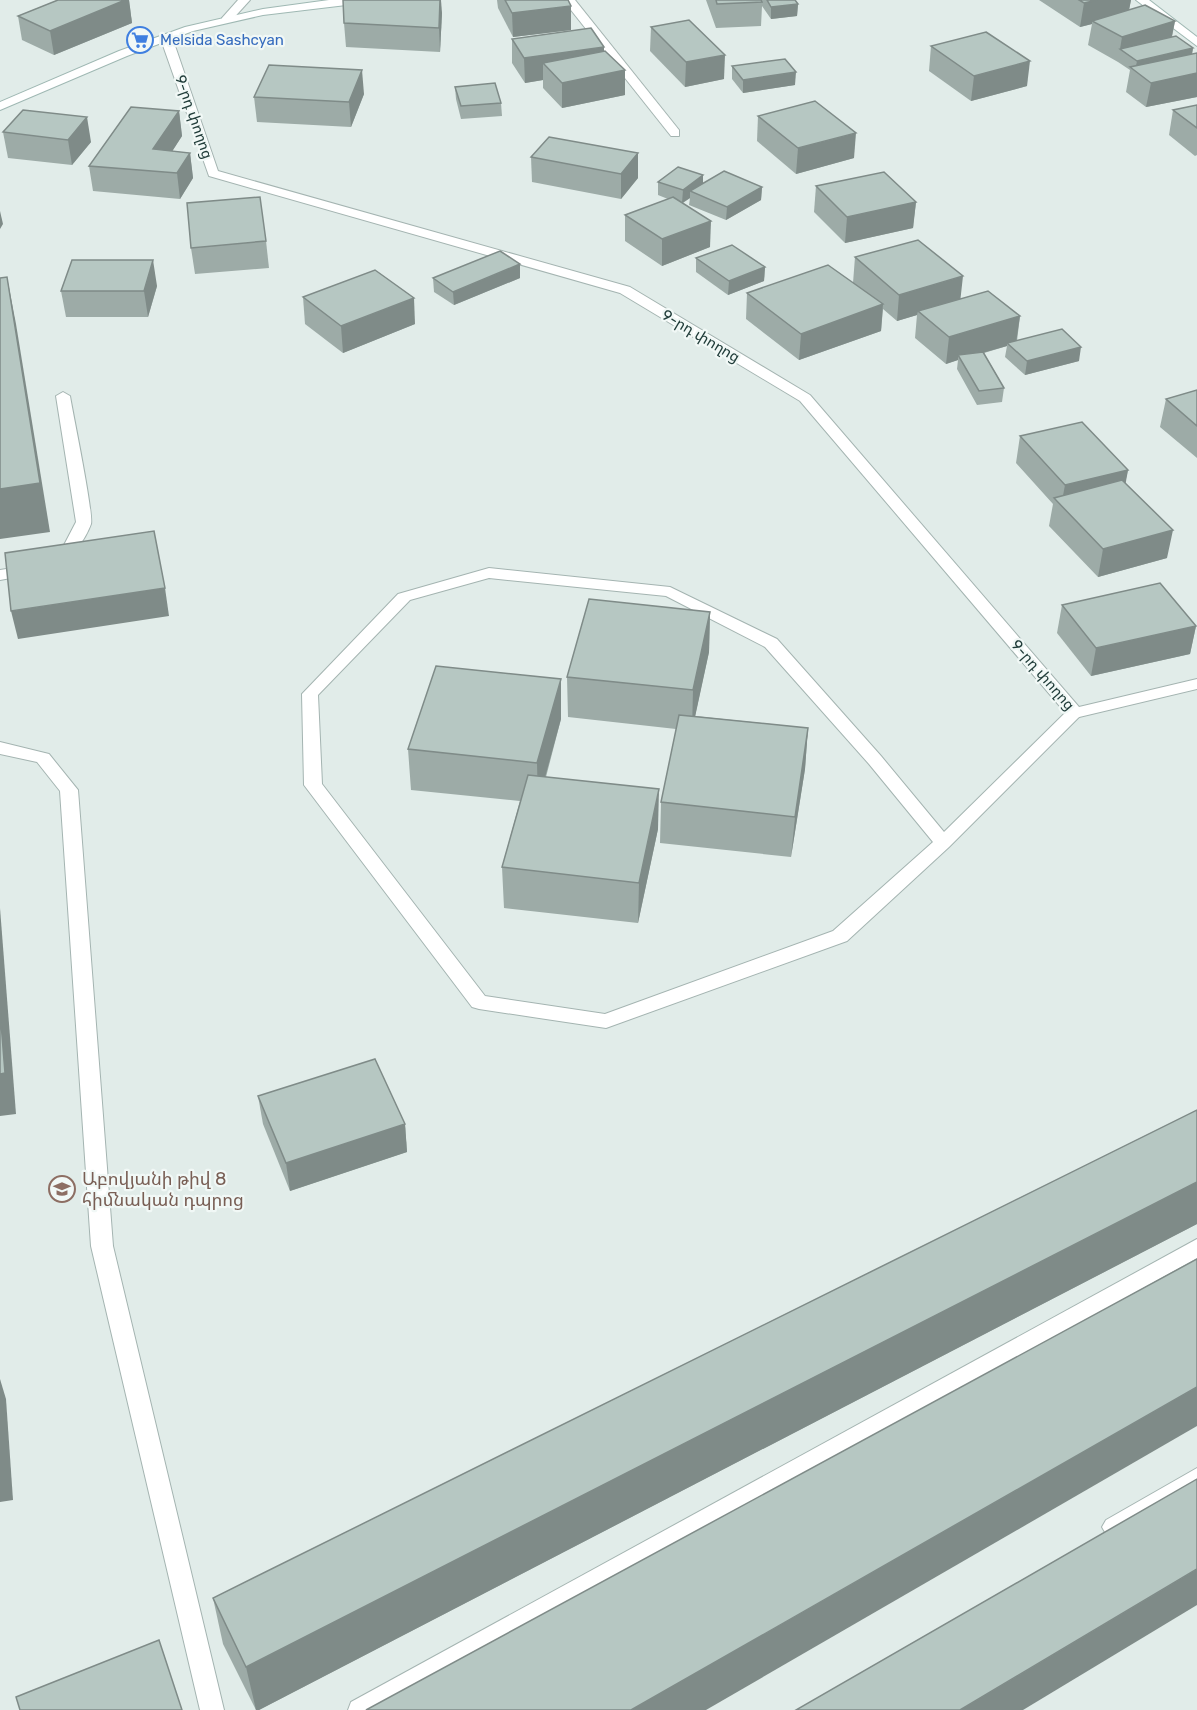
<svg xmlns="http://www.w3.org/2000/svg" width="1197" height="1710" font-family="Rubik,'Noto Sans Armenian',sans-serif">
  <rect width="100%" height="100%" fill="#e1ece9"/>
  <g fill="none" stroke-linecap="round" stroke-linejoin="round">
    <defs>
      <g id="lane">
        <path d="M63,392L70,396C73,414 94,514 91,524C86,538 71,561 56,565L48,560L64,545L76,522L56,396Z"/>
        <path d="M32,565L40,570L38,573L0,580V570Z"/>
        <path d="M489,568L670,587L777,639L881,756L944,832L1069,709H1081L1083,713L949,847L847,941L606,1028L479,1009L472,1007L304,785L302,694L398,594ZM489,578L666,596L765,647L869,764L933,842L833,931L605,1014L485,996L322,784L318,695L410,600Z"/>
        <path d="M0,742L49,754L78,790L113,1246L224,1710H200L91,1246L60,791L37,762L0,754Z"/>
        <path d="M1197,1239V1258L384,1710H348L351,1702Z"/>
        <path d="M1197,1468V1490L1122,1534L1114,1538L1106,1534L1102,1527L1106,1520Z"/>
      </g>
      <g id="street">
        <path d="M238,0H250L230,22H222V18Z"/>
        <path d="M563,0H575L679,130V136H671Z"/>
        <path d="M166,34L172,37L218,171L630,287L810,395L1079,707L1197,679V689L1075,718L1069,717L800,401L620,293L209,176L160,37Z"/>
      </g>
      <g id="secondary">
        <path d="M329,0H369L363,3L263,15L193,31L127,56L0,110V102L119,51L185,27L263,9Z"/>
        <path d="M1136,0H1149L1197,37V46Z"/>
      </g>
    </defs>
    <use href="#lane" stroke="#a4b4b1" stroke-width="2"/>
    <use href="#street" stroke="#a4b4b1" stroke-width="2"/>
    <use href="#secondary" stroke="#9fb8b3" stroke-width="2"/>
    <use href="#lane" fill="#fff" fill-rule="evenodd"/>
    <use href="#street" fill="#fff" fill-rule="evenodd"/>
    <use href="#secondary" fill="#fff" fill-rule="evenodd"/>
  </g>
  <g fill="#9daba7">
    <path d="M58,0H129L132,23L54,55L22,40L18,16Z"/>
    <path d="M497,0H568L571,6V30L513,37L498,8Z"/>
    <path d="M706,0H795L798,4L797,16L771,19L762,6L761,26L716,28Z"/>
    <path d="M1039,0H1131L1129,10L1175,21L1172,37L1193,48L1192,54L1197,53V97L1146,107L1126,92L1130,70L1118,62L1088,45L1092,24L1080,27Z"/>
    <path d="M442,13L440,52L346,47L344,23Z"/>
    <path d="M651,27L724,79L685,87L650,51Z"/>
    <path d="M512,39L604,47V51L625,95L562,108L543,88V80L525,83L512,63Z"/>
    <path d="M931,46L1027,86L971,101L929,71Z"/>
    <path d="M732,66L795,85L743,93L732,79Z"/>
    <path d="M455,87L501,103L502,116L461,119L456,99Z"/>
    <path d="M364,94L351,127L257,122L254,97Z"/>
    <path d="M1197,105V155L1195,156L1169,135L1173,110Z"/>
    <path d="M179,111L182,136L172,151L190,153L193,178L180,199L93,191L89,166Z"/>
    <path d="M758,116L854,158L796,174L757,141Z"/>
    <path d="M3,132L91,142L72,165L8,158Z"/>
    <path d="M638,153V178L621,199L532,182L531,157Z"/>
    <path d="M703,175V184L762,187L761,200L726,220L689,205L690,198L683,203L710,247L662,266L625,241V215L668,199L658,195V182Z"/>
    <path d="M816,186L916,202L913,228L845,243L814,212Z"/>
    <path d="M266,241L269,268L195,274L191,248Z"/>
    <path d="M855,257L961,299L1020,316L1017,341L1079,361L1025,375L1005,357L1007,346L984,353L1004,388L1002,402L977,405L957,369L958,360L946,364L915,338L917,315L897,321L883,309L881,331L799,360L746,319L747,293L853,283Z"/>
    <path d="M696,258L765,267L764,281L728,295L696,272Z"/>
    <path d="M433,278H520L454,305L434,292Z"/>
    <path d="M157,286L148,317H66L61,291Z"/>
    <path d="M303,297L415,324L343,353L305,324Z"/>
    <path d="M1197,390V458L1160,427L1166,399Z"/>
    <path d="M1020,436L1128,470L1125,483L1167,558L1098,577L1049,526L1053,504L1016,463Z"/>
    <path d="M1062,605L1196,626L1190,654L1091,676L1057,633Z"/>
    <path d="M710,612L709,652L695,716L808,728L805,769L791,857L660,843L661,802L676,729L568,717L567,677Z"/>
    <path d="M561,719L546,777L658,829L638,923L504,908L502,867L520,801L411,790L408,749Z"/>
    <path d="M258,1096L405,1124L407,1152L290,1191L263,1124Z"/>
    <path d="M1197,1110V1224L259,1710H256L223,1644L213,1598Z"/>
  </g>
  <g fill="#7f8b88">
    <path d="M125,0H129L132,23L54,55L50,31Z"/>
    <path d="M440,0H441L442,13L440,52L439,28Z"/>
    <path d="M1097,0H1131L1128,15L1092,21V24L1080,27L1084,3Z"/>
    <path d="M798,4L797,16L771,19V7Z"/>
    <path d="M571,6V30L513,37L512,13Z"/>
    <path d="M1175,21L1170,45L1120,49L1122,37Z"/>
    <path d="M604,47V72L543,63V80L525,83L524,58Z"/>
    <path d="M1193,48L1191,60L1135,71L1137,61Z"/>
    <path d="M725,55L724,79L685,87L686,62Z"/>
    <path d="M1030,61L1027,86L971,101L974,76Z"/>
    <path d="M362,70L364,94L351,127L349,102Z"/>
    <path d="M625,70V95L562,108V83Z"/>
    <path d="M796,72L795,85L743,93V80Z"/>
    <path d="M1197,73V97L1146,107L1151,83Z"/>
    <path d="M179,111L182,136L159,172L153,149Z"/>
    <path d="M87,117L91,142L72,165L68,140Z"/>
    <path d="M856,133L854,158L796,174L798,148Z"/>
    <path d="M190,153L193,178L180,199L177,173Z"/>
    <path d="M638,153V178L621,199V174Z"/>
    <path d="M703,175V188L690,191V198L682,203L683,190Z"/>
    <path d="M762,187L761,200L726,220L727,207Z"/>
    <path d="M916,202L913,228L845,243L847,217Z"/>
    <path d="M0,211L3,224L0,229Z"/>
    <path d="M711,221L710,247L662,266V239Z"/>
    <path d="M153,260L157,286L148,317L144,291Z"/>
    <path d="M520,264V278L454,305L453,292Z"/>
    <path d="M765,267L764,281L728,295L729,281Z"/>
    <path d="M963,276L960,303L918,311L917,315L897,321L899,295Z"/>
    <path d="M7,277L16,324L50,532L0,539V489Z"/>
    <path d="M414,298L415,324L343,353L341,326Z"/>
    <path d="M883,304L881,331L799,360L801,334Z"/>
    <path d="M1020,316L1016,343H1007V346L961,359L958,355V360L946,364L949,337Z"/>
    <path d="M1081,347L1079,361L1025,375L1027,361Z"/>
    <path d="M1128,470L1123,498L1061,506L1065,485Z"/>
    <path d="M1173,530L1167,558L1098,577L1103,549Z"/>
    <path d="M165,588L169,616L18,639L11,611Z"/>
    <path d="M710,612L709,652L692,731L693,690Z"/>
    <path d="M1196,626L1190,654L1091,676L1096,648Z"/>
    <path d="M561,679V719L538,803L537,763Z"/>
    <path d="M808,728L805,769L791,857L795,817Z"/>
    <path d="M659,789L658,829L638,923L639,883Z"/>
    <path d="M0,908L16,1114L0,1116Z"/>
    <path d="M405,1124L407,1152L290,1191L286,1163Z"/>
    <path d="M1197,1182V1224L259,1710H256L246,1667Z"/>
    <path d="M0,1379L6,1399L13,1500L0,1502Z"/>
    <path d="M1197,1387V1426L706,1710H631Z"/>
    <path d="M1197,1569V1605L1023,1710H960Z"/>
  </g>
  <g fill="#b6c7c2" stroke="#7f8b88" stroke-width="1.5">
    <path d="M58,0H125L50,31L18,16Z"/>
    <path d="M343,0H440L439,28L344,23Z"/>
    <path d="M505,0H568L571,6L512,13Z"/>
    <path d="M716,0H761L762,2L717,4Z"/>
    <path d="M767,0H795L798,4L771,7Z"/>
    <path d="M1079,0H1097L1084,3Z"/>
    <path d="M1145,5L1175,21L1122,37L1092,21Z"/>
    <path d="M689,20L725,55L686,62L651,27Z"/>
    <path d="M591,28L604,47L524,58L512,39Z"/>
    <path d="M986,32L1030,61L974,76L931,46Z"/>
    <path d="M1176,36L1193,48L1137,61L1120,49Z"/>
    <path d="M605,51L625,70L562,83L543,63Z"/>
    <path d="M1197,53V73L1151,83L1130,67Z"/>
    <path d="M785,59L796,72L743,80L732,66Z"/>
    <path d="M269,65L362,70L349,102L254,97Z"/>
    <path d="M495,83L501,103L461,106L455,87Z"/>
    <path d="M815,101L856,133L798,148L758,116Z"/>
    <path d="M1197,105V128L1173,110Z"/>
    <path d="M131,107L179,111L153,149L190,153L177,173L89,166Z"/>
    <path d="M23,110L87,117L68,140L3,132Z"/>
    <path d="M549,137L638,153L621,174L531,157Z"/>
    <path d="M678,167L703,175L683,190L658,182Z"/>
    <path d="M724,171L762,187L727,207L690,191Z"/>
    <path d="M884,172L916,202L847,217L816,186Z"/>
    <path d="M260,197L266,241L191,248L187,203Z"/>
    <path d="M673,197L711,221L662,239L625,215Z"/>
    <path d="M918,240L963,276L899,295L855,257Z"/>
    <path d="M732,245L765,267L729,281L696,258Z"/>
    <path d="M500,251L520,264L453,292L433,278Z"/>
    <path d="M72,260H153L144,291H61Z"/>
    <path d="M828,265L883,304L801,334L747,293Z"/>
    <path d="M375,270L414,298L341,326L303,297Z"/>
    <path d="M7,277L40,483L0,489V278Z"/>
    <path d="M988,291L1020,316L949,337L918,311Z"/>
    <path d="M1062,329L1081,347L1027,361L1007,343Z"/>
    <path d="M983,352L1004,388L979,391L958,355Z"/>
    <path d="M1197,390V426L1166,399Z"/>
    <path d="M1082,422L1128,470L1065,485L1020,436Z"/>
    <path d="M1122,480L1173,530L1103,549L1054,498Z"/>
    <path d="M154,531L165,588L11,611L5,553Z"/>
    <path d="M1160,583L1196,626L1096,648L1062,605Z"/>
    <path d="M589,599L710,612L693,690L567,677Z"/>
    <path d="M436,666L561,679L537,763L408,749Z"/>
    <path d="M679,715L808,728L795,817L661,802Z"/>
    <path d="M528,775L659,789L639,883L502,867Z"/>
    <path d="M0,1010L5,1073L0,1074Z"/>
    <path d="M375,1059L405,1124L286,1163L258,1096Z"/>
    <path d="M1197,1110V1182L246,1667L213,1598Z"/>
    <path d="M1197,1259V1387L631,1710H366Z"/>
    <path d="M1197,1479V1569L960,1710H796Z"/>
    <path d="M159,1640L182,1710H20L16,1697Z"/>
  </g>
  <defs>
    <symbol id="supermarket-ring" viewBox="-11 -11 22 22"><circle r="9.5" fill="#f1f8f6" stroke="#3f7fe0" stroke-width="1.5"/><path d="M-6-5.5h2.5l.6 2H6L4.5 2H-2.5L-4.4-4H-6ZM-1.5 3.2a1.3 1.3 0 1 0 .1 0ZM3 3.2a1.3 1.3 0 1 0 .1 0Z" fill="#3f7fe0"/></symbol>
    <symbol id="school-ring" viewBox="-11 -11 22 22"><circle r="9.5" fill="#f1f8f6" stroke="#8d6e63" stroke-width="1.5"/><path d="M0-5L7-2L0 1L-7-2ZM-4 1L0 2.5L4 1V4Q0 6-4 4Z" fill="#8d6e63"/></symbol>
  </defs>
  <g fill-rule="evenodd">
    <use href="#supermarket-ring" x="125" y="25" width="30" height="30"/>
    <use href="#school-ring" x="47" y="1174" width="30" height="30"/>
  </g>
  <g text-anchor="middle" stroke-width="4.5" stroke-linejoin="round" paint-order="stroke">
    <g font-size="15" fill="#366cbe" stroke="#f1f8f6" text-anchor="start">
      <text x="160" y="45">Melsida Sashcyan</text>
    </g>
    <g font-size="15" fill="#213d3a" stroke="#f1f8f6">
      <text transform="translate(194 117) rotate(71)" y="5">9-րդ փողոց</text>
      <text transform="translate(701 336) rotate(31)" y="5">9-րդ փողոց</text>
      <text transform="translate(1043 675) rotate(49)" y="5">9-րդ փողոց</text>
    </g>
    <g font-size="18" fill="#785e54" stroke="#f1f8f6" text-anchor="start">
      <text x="82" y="1185">Աբովյանի թիվ 8<tspan x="82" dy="21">հիմնական դպրոց</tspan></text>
    </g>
  </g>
</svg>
